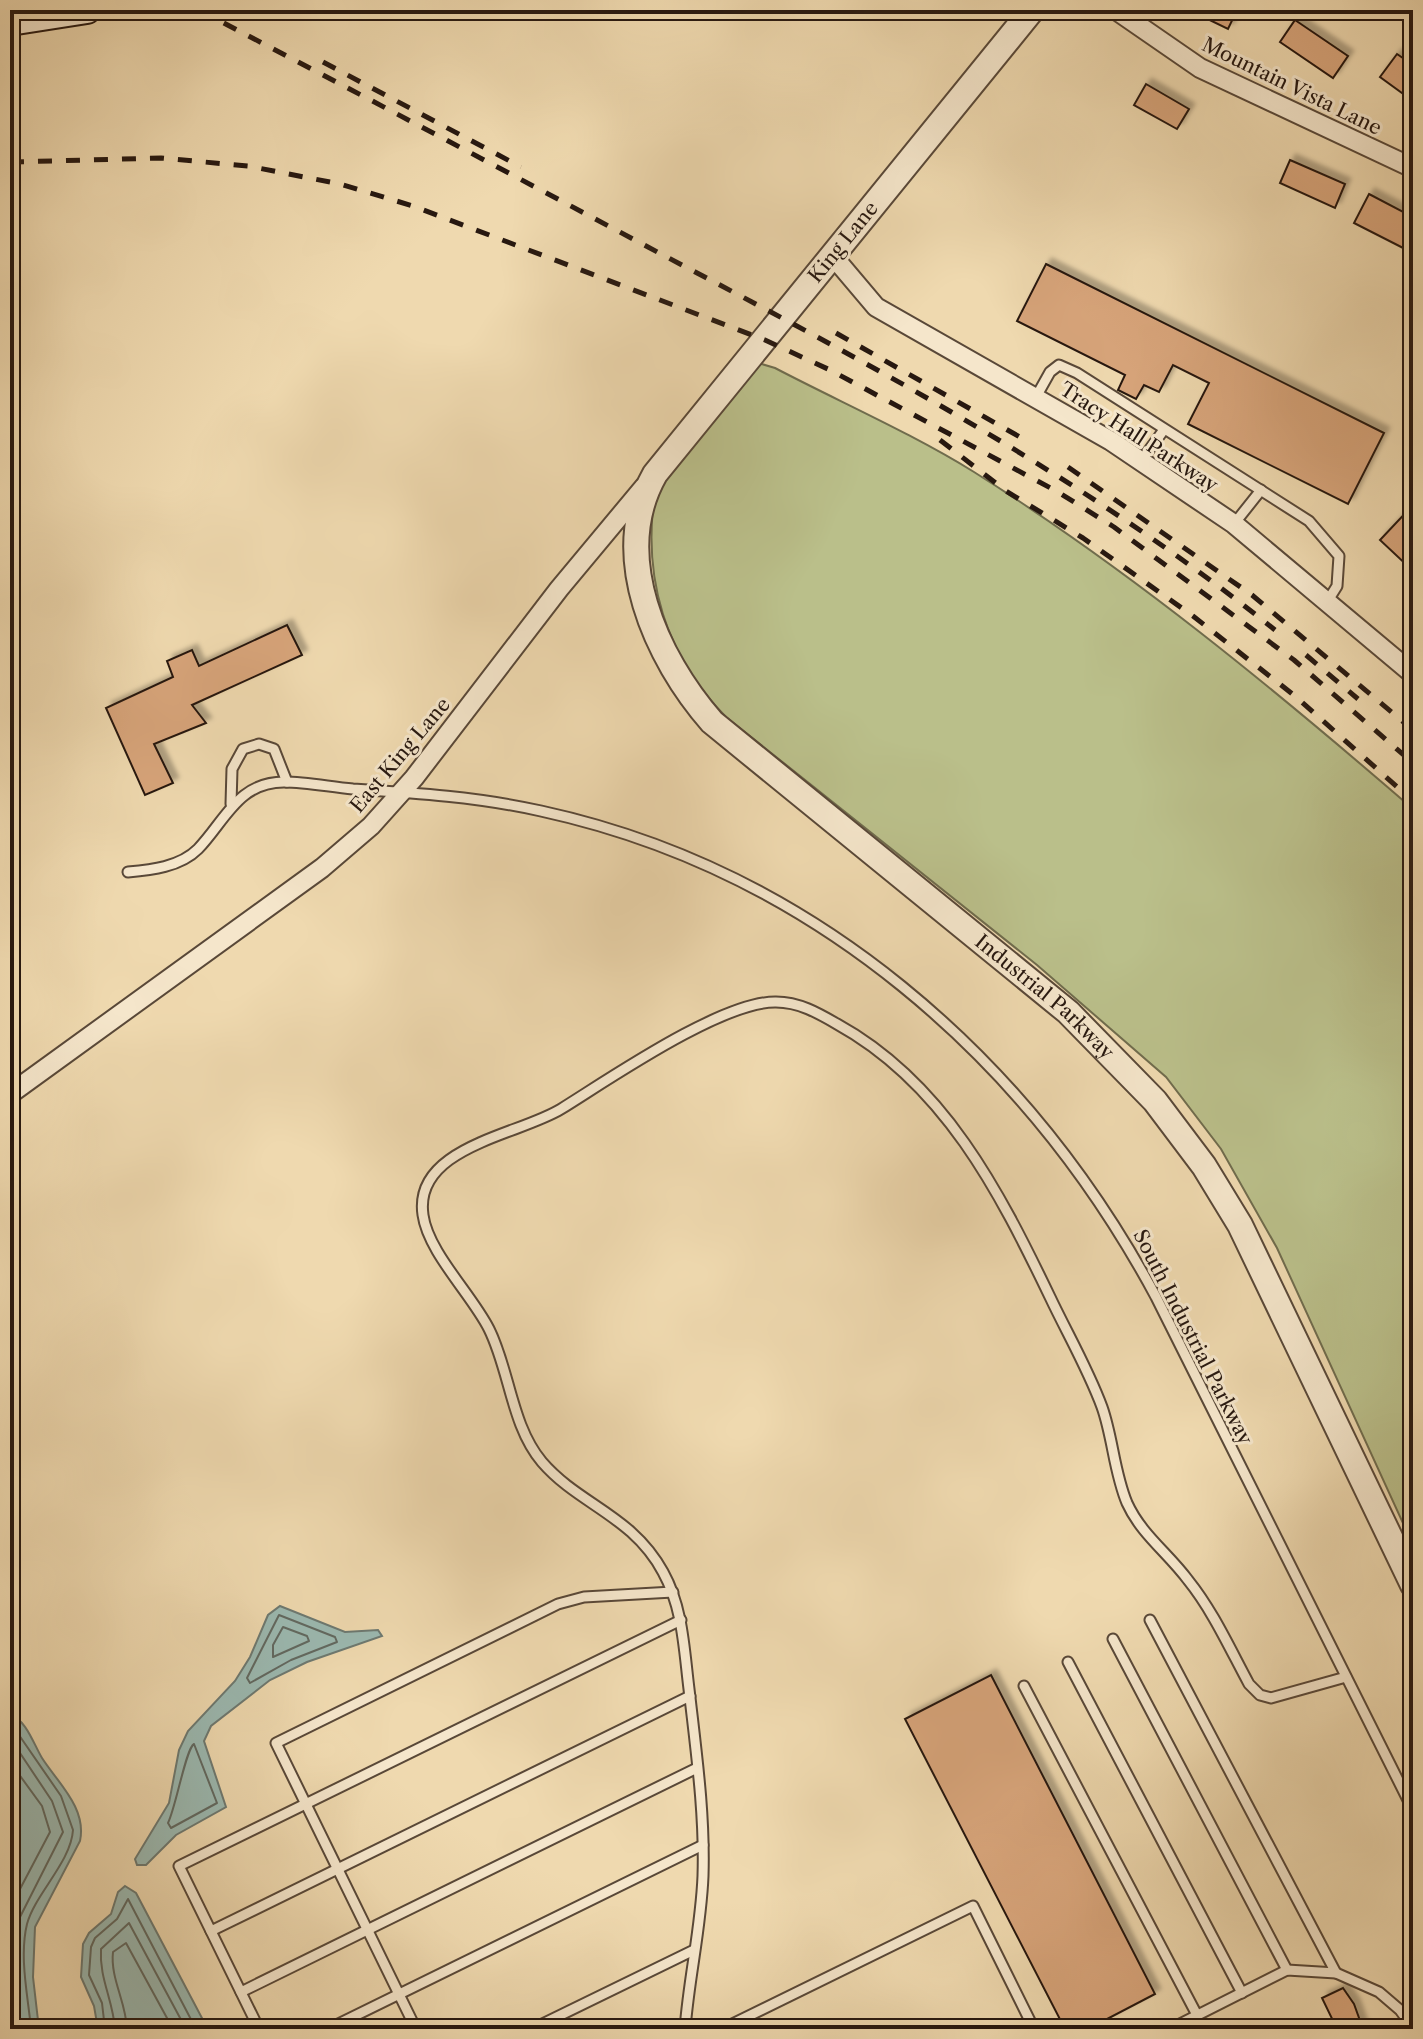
<svg xmlns="http://www.w3.org/2000/svg" width="1423" height="2039" font-family="'Libre Caslon Text',serif">
  <defs>
    <filter id="shadow"><feDropShadow dx="5.5" dy="-5.5" stdDeviation="2" flood-color="#0004"/></filter>
  </defs>
  <rect width="100%" height="100%" fill="#efd9af"/>
  <filter id="stains"><feTurbulence type="fractalNoise" baseFrequency=".0025" numOctaves="4"/><feColorMatrix values="0 0 0 0 .2 0 0 0 0 .09 0 0 0 0 .02 0 0 0 .5 -.17"/></filter>
  <radialGradient id="worn" r=".72"><stop offset=".6" stop-color="#630" stop-opacity="0"/><stop offset="1" stop-color="#630" stop-opacity=".3"/></radialGradient>
  <path fill="#babf8a" stroke="#706c4d" stroke-width="2" d="M755,362L775,368C840,402 913,434 974,472C1131,571 1273,688 1413,809V1545L1277,1248L1221,1149L1166,1077L1037,965L726,717C665,655 642,578 655,492Z"/>
  <g fill="#9bb9b1" stroke="#6d7971" stroke-width="2">
    <path d="M280,1606L345,1632L378,1630L382,1636L307,1662L270,1680L211,1726L204,1741L226,1807L176,1835L146,1865H137L135,1859L169,1803L179,1750L188,1731L235,1681L250,1657L268,1615Z"/>
    <path d="M10,1715C26,1719 34,1745 42,1758C58,1783 87,1808 80,1841L35,1927L33,1977L39,2029H10Z"/>
    <path d="M125,1886L136,1893L203,2020V2029H98L94,2006L81,1977L83,1944L89,1933L111,1914L118,1892Z"/>
  </g>
  <g fill="none" stroke-linecap="round" stroke-linejoin="round">
    <g stroke="#616860" stroke-width="2">
      <path d="M279,1615L335,1637L337,1642L291,1660L250,1683L247,1678Z"/>
      <path d="M283,1627L307,1636L309,1641L273,1657V1645Z"/>
      <path d="M10,1722L61,1796L73,1830C71,1862 35,1894 27,1924C19,1957 28,1996 31,2029"/>
      <path d="M10,1738L52,1801L63,1832L17,1923L15,1971L21,2029"/>
      <path d="M194,1744L217,1803L171,1828L168,1823C176,1807 186,1748 194,1744Z"/>
      <path d="M10,1762L42,1806L50,1832L10,1908"/>
      <path d="M105,2029L102,2003L89,1975L91,1947L95,1938L117,1919L128,1899L196,2029"/>
      <path d="M115,2029C113,2000 99,1978 101,1949L129,1923L186,2029"/>
      <path d="M127,2029C126,2002 110,1978 113,1952L126,1943L173,2029"/>
    </g>
  </g>
  <g fill="#d7a47a" stroke="#271810" stroke-width="2" filter="url(#shadow)">
    <path d="M1189,10H1237L1228,29Z"/>
    <path d="M1295,20L1348,56L1333,78L1280,42Z"/>
    <path d="M1397,54L1413,65V101L1380,77Z"/>
    <path d="M1146,84L1189,109L1177,129L1134,105Z"/>
    <path d="M1290,160L1345,184L1335,208L1280,183Z"/>
    <path d="M1369,194L1413,217V253L1354,223Z"/>
    <path d="M1046,264L1384,433L1348,504L1188,424L1209,383L1173,365L1159,392L1144,385L1136,399L1118,390L1125,375L1017,321Z"/>
    <path d="M1413,505V571L1380,540Z"/>
    <path d="M287,625L302,655L192,705L206,723L154,744L173,783L145,795L106,708L173,677L167,661L192,650L199,666Z"/>
    <path d="M991,1675L1155,1994L1088,2029H1065L905,1719Z"/>
    <path d="M1343,1988L1354,2004L1363,2029H1337L1322,1998Z"/>
  </g>
  <g fill="none" stroke-linecap="round" stroke-linejoin="round">
    <defs>
      <g id="service">
        <path d="M1036,397L1050,372L1059,365L1077,373L1309,521L1339,556L1337,586L1327,602"/>
        <path d="M1141,461L1163,431"/>
        <path d="M1234,524L1261,490"/>
        <path d="M231,804L232,769L243,749L259,744L274,749L287,782"/>
        <path d="M128,872C151,870 180,867 198,849C225,821 238,782 284,782C307,782 330,787 353,789C416,793 479,797 541,811C812,870 1027,1057 1156,1297L1413,1810"/>
        <path d="M1150,1620L1336,1973"/>
        <path d="M1113,1639L1287,1970"/>
        <path d="M1068,1662L1242,1993"/>
        <path d="M1024,1686L1197,2015"/>
        <path d="M211,1931L690,1696"/>
        <path d="M241,1992L697,1768"/>
        <path d="M259,2029L179,1866L681,1620"/>
        <path d="M328,2029L703,1845"/>
        <path d="M416,2029L276,1743L558,1604L584,1597L673,1592"/>
        <path d="M532,2029L694,1950"/>
        <path d="M685,2029C689,1977 701,1928 703,1876C705,1813 696,1751 689,1689C684,1649 683,1608 663,1572C632,1515 579,1505 542,1462C511,1425 510,1371 489,1329C472,1295 428,1252 423,1215C413,1147 519,1135 561,1109C608,1080 722,1001 776,1002C799,1002 818,1013 837,1024C944,1083 999,1191 1050,1297C1067,1333 1088,1369 1102,1407C1113,1438 1114,1472 1127,1503C1141,1534 1168,1553 1188,1580C1213,1611 1230,1649 1249,1684L1260,1695L1271,1698L1346,1677"/>
        <path d="M722,2029L973,1906L1034,2029"/>
        <path d="M1170,2029L1287,1970L1336,1973L1379,1992L1400,2010L1413,2028"/>
      </g>
      <g id="minor">
        <path d="M1116,10L1200,68L1413,168"/>
        <path d="M832,255L876,307L1111,441L1234,524L1413,674"/>
        <path d="M10,1094L322,868L371,826L414,778L559,589L644,487"/>
      </g>
      <g id="tertiary">
        <path id="s1" d="M1032,10L655,474C609,555 656,658 712,722L1068,1012L1155,1101L1204,1166L1240,1225L1413,1585"/>
      </g>
      <path id="secondary" d="M10,22L87,10"/>
    </defs>
    <use href="#service" stroke="#594838" stroke-width="13"/>
    <use href="#minor" stroke="#594838" stroke-width="22"/>
    <use href="#tertiary" stroke="#594838" stroke-width="28"/>
    <use href="#secondary" stroke="#271810" stroke-width="30"/>
    <use href="#service" stroke="#f5e6cb" stroke-width="9"/>
    <use href="#minor" stroke="#f5e6cb" stroke-width="18"/>
    <use href="#tertiary" stroke="#f5e6cb" stroke-width="24"/>
    <use href="#secondary" stroke="#f5e6cb" stroke-width="26"/>
    <g stroke="#271810" stroke-width="5" stroke-dasharray="14 14" stroke-linecap="butt">
      <path d="M199,10C354,91 509,173 663,255C876,367 1087,479 1275,630"/>
      <path d="M323,62L521,167"/>
      <path d="M10,162L161,158L248,166L340,184L413,206L765,340L830,370L1058,492L1114,527L1294,660L1413,763"/>
      <path d="M836,333L1027,441"/>
      <path d="M940,440L1006,491L1083,538L1193,616L1295,696L1413,801"/>
      <path d="M1068,467L1252,595L1413,730"/>
      <path d="M1306,655L1358,699"/>
    </g>
  </g>
  <g text-anchor="middle" stroke-width="6" stroke-linejoin="round" paint-order="stroke">
    <g font-size="20" fill="#271810" stroke="#f5e6cb">
      <text transform="translate(1292 86) rotate(26)" y="7">Mountain Vista Lane</text>
      <text transform="translate(843 242) rotate(-51)" y="7">King Lane</text>
      <text transform="translate(1139 437) rotate(33)" y="7">Tracy Hall Parkway</text>
      <text transform="translate(400 755) rotate(-50)" y="7">East King Lane</text>
      <text dy="7" stroke="none"><textPath href="#s1" startOffset="1300">Industrial Parkway</textPath></text>
      <text transform="translate(1193 1337) rotate(63)" y="7">South Industrial Parkway</text>
    </g>
  </g>
  <rect width="1423" height="2039" fill="none" stroke="#efd9af" stroke-width="40"/>
  <rect x="12" y="12" width="1399" height="2015" fill="none" stroke="#271810" stroke-width="4"/>
  <rect x="20" y="20" width="1383" height="1999" fill="none" stroke="#271810" stroke-width="2"/>
  <rect width="100%" height="100%" filter="url(#stains)"/>
  <rect width="100%" height="100%" fill="url(#worn)"/>
</svg>
